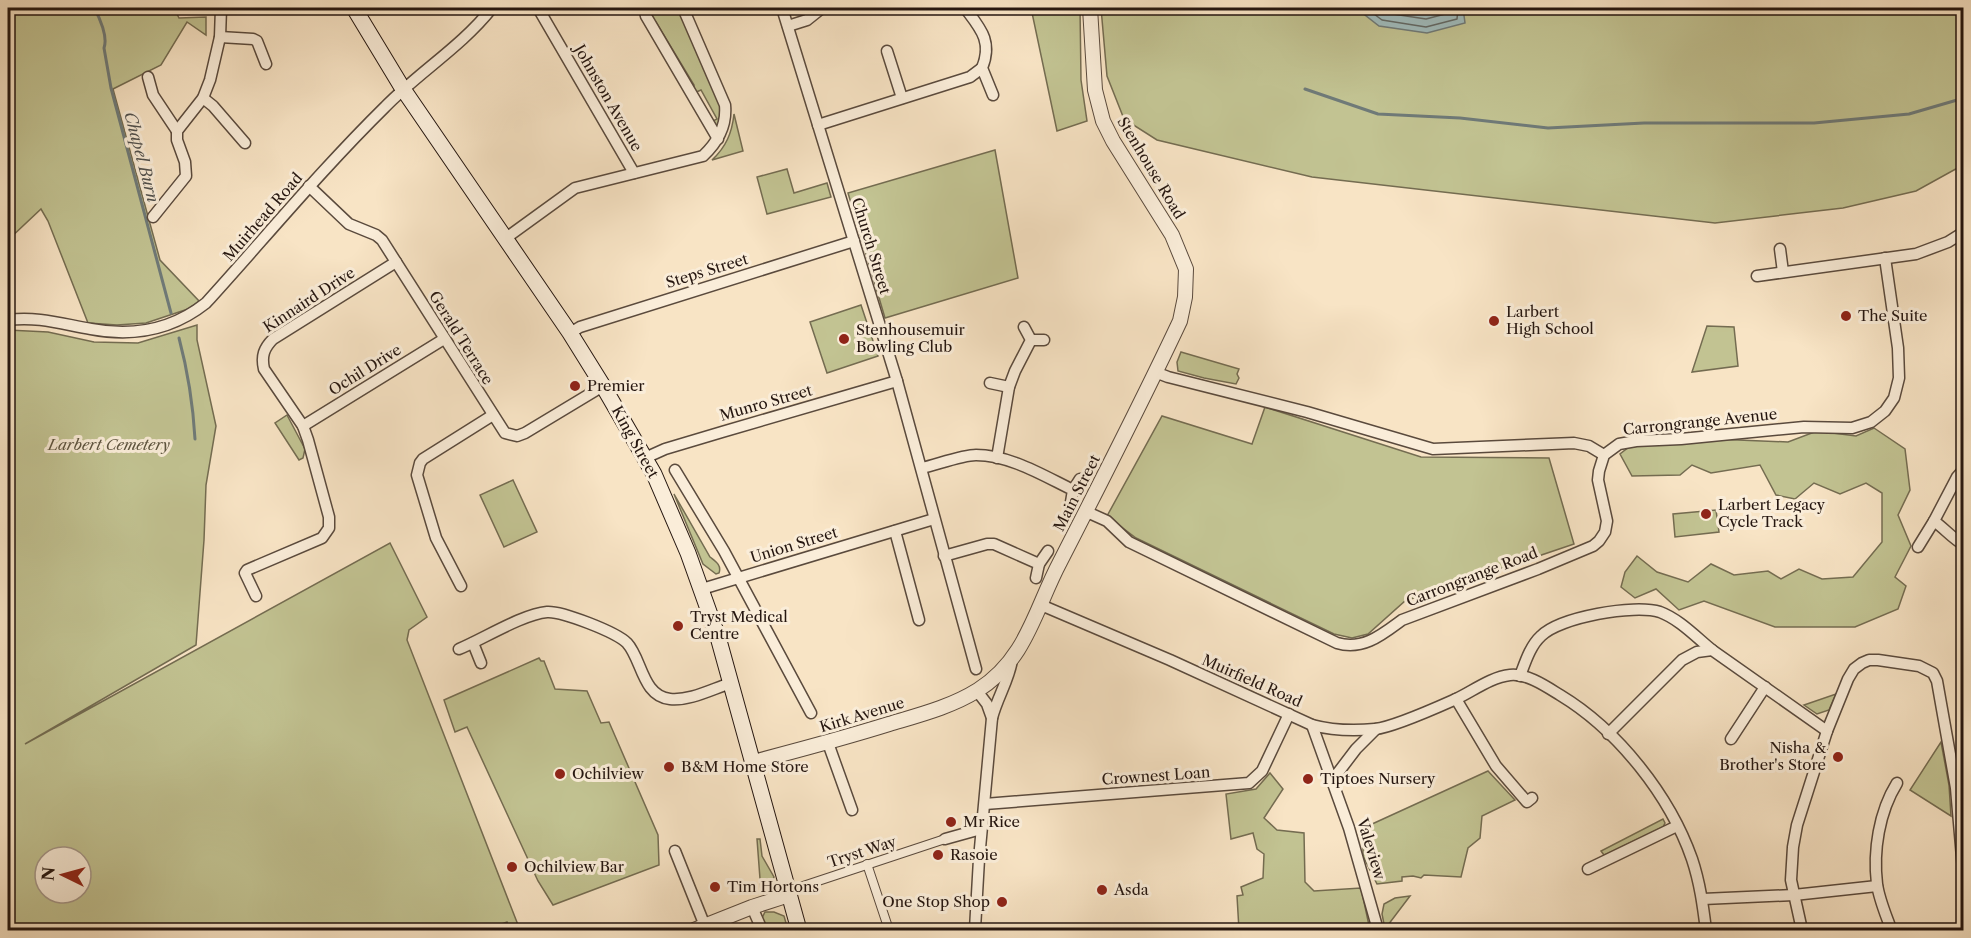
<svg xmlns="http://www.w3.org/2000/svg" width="1971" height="938" font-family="'Libre Caslon Text',serif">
  <rect width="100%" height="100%" fill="#f8e4c5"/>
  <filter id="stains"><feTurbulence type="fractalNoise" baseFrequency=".00333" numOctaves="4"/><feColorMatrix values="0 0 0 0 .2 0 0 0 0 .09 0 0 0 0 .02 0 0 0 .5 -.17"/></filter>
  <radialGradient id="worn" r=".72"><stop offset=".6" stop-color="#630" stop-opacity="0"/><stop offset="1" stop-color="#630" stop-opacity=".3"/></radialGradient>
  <g fill="#c2c392" stroke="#746c51" stroke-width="1.5" fill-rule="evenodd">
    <path d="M8,8H174L179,18L206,17V35L187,22L161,65L113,89L160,260L199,301L188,309L146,323L117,325L88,323L48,221L41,209L8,240Z"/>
    <path d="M648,8H679L723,110L718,130L711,122L717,119L701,90L694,93V85L656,22L651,20Z"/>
    <path d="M1031,8H1080L1081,80L1087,121L1057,131Z"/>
    <path d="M1101,8H1963V165L1916,191L1843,208L1715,223L1312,177L1157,140L1124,119L1107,76Z"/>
    <path d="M734,114L743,151L712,160C726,147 732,133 734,114Z"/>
    <path d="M995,150L1018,278L885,318L848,193Z"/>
    <path d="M787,169L794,193L827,183L831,197L767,214L757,177Z"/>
    <path d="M861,305L878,356L827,373L810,322Z"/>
    <path d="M197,325V340L216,426L206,485L204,540L196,645L25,744L390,543L427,617L409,630L407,640L520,930H510L507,922L486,930H8V330L48,332L94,342L138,343ZM45,857H81V893H45Z"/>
    <path d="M1707,326L1734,327L1738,366L1692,372Z"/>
    <path d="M1181,352L1239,369L1237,374L1239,378L1236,384L1204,378L1178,371L1177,362Z"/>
    <path d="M1265,407L1421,457L1549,458L1574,544L1405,601L1368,634L1352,638L1334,634L1136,538L1107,516L1162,416L1252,444Z"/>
    <path d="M287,415L305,449L303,458L299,460L275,423Z"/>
    <path d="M1874,428L1905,449L1910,490L1898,515L1911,546L1895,577L1906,586L1898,609L1855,627H1775L1704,601L1679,610L1656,589L1635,598L1621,587L1625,572L1637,556L1657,572L1688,582L1711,564L1734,575L1768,571L1781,579L1799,569L1822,579L1853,577L1882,542V493L1866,483L1840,494L1814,483L1795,499L1776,495L1760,465L1711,473L1692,465L1680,475L1632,476L1620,454L1629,447L1714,439L1788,442L1817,431L1856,436Z"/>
    <path d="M513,480L537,532L504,547L480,495Z"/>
    <path d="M674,494L710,557C715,561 722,565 719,573L716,574L703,564Z"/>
    <path d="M1716,510L1719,532L1675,537L1673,514Z"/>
    <path d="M539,658L541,661H544L555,689L587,691L601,723L609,722L658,835L659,865L553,905L538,881L467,727L455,732L444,700Z"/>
    <path d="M1836,694L1829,710L1817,714L1804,705Z"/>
    <path d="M1941,742L1949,785L1951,816L1910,790Z"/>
    <path d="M1488,771L1515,800L1482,816L1480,838L1468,848L1461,877L1424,875L1421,878L1413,876L1402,877V881L1377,884L1363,856V844L1359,830Z"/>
    <path d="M1270,773L1283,789L1264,818L1277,830L1304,833L1305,882L1314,891L1361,888L1370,930H1239L1237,896L1243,895L1241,887L1263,878L1264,854L1257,849L1253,833L1231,839L1226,794L1256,789Z"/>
    <path d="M1663,819L1665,823L1663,827L1607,854L1604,855L1601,851Z"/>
    <path d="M757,839H760L762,856L774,877L766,894L761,892Z"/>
    <path d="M1410,896L1385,929L1382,914L1384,904L1395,898Z"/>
    <path d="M765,912H774L784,916L788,930H767L762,918Z"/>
  </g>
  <path fill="#a0bcbd" stroke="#6f7a78" stroke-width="1.5" d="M1356,8H1463L1465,23L1427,33L1379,26Z"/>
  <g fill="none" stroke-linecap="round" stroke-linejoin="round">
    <g stroke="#626966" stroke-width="1.5">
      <path d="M1366,8L1382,20L1426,27L1457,19L1458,8"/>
      <path d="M1378,8L1386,13L1426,19L1449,13L1450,8"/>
    </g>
    <g stroke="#6f7a78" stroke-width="3">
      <path d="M94,8C100,18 108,37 104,48L111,88L171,313"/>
      <path d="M1305,89L1378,114L1460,118L1548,128L1644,123H1814L1909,114L1964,98"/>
      <path d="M179,338C188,372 193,404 195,439"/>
    </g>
    <defs>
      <g id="pedestrian">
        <path d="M867,864L889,930"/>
        <path d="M788,891L945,839"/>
      </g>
      <g id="minor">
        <path d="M538,8L634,173"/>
        <path d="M644,8L646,16L718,139"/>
        <path d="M782,8L897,381L976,669"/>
        <path d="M965,8C980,28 993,41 982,68L993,95"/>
        <path d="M788,26L807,20L822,8"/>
        <path d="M220,37L253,39L257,41L266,64"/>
        <path d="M887,51L902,98"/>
        <path d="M148,77L153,95L177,131"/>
        <path d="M203,98L213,106L245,143"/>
        <path d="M818,125L970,77L982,68"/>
        <path d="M309,186L349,224L376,235L382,240L505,433L517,436L525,433L603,386"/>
        <path d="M153,217L186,176L185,162L177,140V131L203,98L210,80L220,37L221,8"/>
        <path d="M506,238L575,188L703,156C718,142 727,126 725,105L683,8"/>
        <path d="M1780,249L1783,272"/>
        <path d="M1757,276L1916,254L1948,242L1964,232"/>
        <path d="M8,320C37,316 62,324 91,329C133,337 172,330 206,303C265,238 322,169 385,107C419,72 461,47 492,8"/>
        <path d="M570,333L580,327L854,241"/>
        <path d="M1031,340H1044"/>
        <path d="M1155,372L1168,377L1307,412L1433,449L1574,443L1589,446L1604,455"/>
        <path d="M990,383L1009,387"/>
        <path d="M303,426L444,339"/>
        <path d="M645,458L665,449L722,432L897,381"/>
        <path d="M997,458L1009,387L1015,371L1031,340L1024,327"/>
        <path d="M922,468C936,465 962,455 976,455C1010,455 1044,476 1073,490L1071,502"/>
        <path d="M1964,469L1957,477L1934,521C1945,529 1952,538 1964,545"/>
        <path d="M675,470L724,551L811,713"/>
        <path d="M1073,490L1080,479"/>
        <path d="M1087,512L1107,521L1129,542L1337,643C1363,651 1383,634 1402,620L1538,569L1593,546L1599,541L1605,532L1607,521L1598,480L1599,471L1604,455L1619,444L1636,441L1681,439L1804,427L1852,428L1871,422L1885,411L1894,398L1899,378L1898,348L1885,258"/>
        <path d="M895,531L919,620"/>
        <path d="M1918,547L1934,521"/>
        <path d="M944,556L987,544H994L1039,564L1036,578"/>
        <path d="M1039,564L1048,551"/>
        <path d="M461,586L436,538L417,475L420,463L423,459L493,415"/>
        <path d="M702,589L934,519"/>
        <path d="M256,596L245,573L247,570L322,538L329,528V517L308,440L303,426L264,369C261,356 264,348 273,339L396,262"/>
        <path d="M1041,605L1170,660L1312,725C1331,730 1355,731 1375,729C1394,727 1438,707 1456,699C1473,691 1491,677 1510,675C1527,673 1547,687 1560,695C1618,730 1670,796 1692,859C1700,883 1703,906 1706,930"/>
        <path d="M473,643L481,663"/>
        <path d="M459,649C483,639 523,614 547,612C562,611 616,632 627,643C642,659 642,696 670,699C690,701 712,689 731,683"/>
        <path d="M1520,676C1525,663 1530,646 1541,636C1560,617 1634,604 1660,612C1679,619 1696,637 1712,650"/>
        <path d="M1456,699L1496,766L1527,802L1532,798"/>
        <path d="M992,718C997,698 1009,680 1012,660"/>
        <path d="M1312,725L1349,828L1378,930"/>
        <path d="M1608,734L1682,660L1697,652L1712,650L1827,731"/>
        <path d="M1731,739L1765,687"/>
        <path d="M828,743L852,810"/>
        <path d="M1331,778L1337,774L1356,749L1376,729"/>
        <path d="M985,804L1249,783L1262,771L1289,714"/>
        <path d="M945,839L981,829"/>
        <path d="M675,851L705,926"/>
        <path d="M1588,869L1677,826"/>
        <path d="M1703,899L1794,895L1877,886"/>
        <path d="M752,907L762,930"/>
        <path d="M975,929L979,859L992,718L987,704L977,691"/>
        <path d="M1891,929C1886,915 1879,899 1877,884C1873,851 1879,812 1897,783"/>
        <path d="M1802,930L1791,880L1793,847L1797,825L1827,731L1848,679L1854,669L1862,663L1869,660H1878L1919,666L1933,673L1937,681L1956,788L1964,881"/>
      </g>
      <g id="tertiary">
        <path d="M753,762C799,750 844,738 889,724C919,715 951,707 978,690C1027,659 1035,609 1060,562C1101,482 1142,402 1180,321L1185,297L1186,269L1172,235L1113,141L1103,121L1095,90L1090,8"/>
        <path d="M694,930L752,907L789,895"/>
      </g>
      <path id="secondary" d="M354,8L403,89L570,333L603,386L654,474L688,553L718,637L799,930"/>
    </defs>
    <use href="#pedestrian" stroke="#5a4a3d" stroke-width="10"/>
    <use href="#minor" stroke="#5a4a3d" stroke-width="13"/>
    <use href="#tertiary" stroke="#5a4a3d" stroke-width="16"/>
    <use href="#secondary" stroke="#251610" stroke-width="17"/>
    <use href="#pedestrian" stroke="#faedd9" stroke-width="8"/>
    <use href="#minor" stroke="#faedd9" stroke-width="10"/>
    <use href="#tertiary" stroke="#faedd9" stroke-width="14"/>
    <use href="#secondary" stroke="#faedd9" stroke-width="15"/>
  </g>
  <g fill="#8f2418" stroke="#faedd9" stroke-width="2">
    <circle cx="1846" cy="316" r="6"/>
    <circle cx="1494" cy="321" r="6"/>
    <circle cx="844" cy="339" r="6"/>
    <circle cx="575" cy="386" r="6"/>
    <circle cx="1706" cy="514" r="6"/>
    <circle cx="678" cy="626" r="6"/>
    <circle cx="1838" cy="757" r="6"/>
    <circle cx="669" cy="767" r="6"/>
    <circle cx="560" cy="774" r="6"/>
    <circle cx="1308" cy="779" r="6"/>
    <circle cx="951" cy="822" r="6"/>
    <circle cx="938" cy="855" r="6"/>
    <circle cx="512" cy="867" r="6"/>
    <circle cx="715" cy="887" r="6"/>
    <circle cx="1102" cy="890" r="6"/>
    <circle cx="1002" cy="902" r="6"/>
  </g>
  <g text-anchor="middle" stroke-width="6" stroke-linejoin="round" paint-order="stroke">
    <g font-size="15" fill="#251610" stroke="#faedd9">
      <text transform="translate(608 98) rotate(60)" y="5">Johnston Avenue</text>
      <text transform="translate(1151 168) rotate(59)" y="5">Stenhouse Road</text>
      <text transform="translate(263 217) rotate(-49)" y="5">Muirhead Road</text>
      <text transform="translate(871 246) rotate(73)" y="5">Church Street</text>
      <text transform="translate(707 271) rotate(-17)" y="5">Steps Street</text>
      <text transform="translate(309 300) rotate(-33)" y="5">Kinnaird Drive</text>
      <text transform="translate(461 338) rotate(58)" y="5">Gerald Terrace</text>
      <text transform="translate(365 370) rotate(-32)" y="5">Ochil Drive</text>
      <text transform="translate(766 403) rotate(-16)" y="5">Munro Street</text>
      <text transform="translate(1700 422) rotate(-6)" y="5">Carrongrange Avenue</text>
      <text transform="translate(635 442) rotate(61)" y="5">King Street</text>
      <text transform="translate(1077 493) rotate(-63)" y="5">Main Street</text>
      <text transform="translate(794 545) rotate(-17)" y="5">Union Street</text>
      <text transform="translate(1472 577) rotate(-21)" y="5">Carrongrange Road</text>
      <text transform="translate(1252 681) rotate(24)" y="5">Muirfield Road</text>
      <text transform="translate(862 715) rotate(-17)" y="5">Kirk Avenue</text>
      <text transform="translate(1156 776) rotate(-4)" y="5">Crownest Loan</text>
      <text transform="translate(1371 849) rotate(73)" y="5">Valeview</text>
      <text transform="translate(862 852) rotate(-18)" y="5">Tryst Way</text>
    </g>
    <g font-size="15" fill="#251610" stroke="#faedd9" text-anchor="start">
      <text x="1506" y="317">Larbert<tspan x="1506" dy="17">High School</tspan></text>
      <text x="1858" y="321">The Suite</text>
      <text x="856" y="335">Stenhousemuir<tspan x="856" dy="17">Bowling Club</tspan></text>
      <text x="587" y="391">Premier</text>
      <text x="1718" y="510">Larbert Legacy<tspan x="1718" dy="17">Cycle Track</tspan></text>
      <text x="690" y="622">Tryst Medical<tspan x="690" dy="17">Centre</tspan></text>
      <text x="1826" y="753" text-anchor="end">Nisha &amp;<tspan x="1826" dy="17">Brother's Store</tspan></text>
      <text x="681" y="772">B&amp;M Home Store</text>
      <text x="572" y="779">Ochilview</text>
      <text x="1320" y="784">Tiptoes Nursery</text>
      <text x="963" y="827">Mr Rice</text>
      <text x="950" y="860">Rasoie</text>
      <text x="524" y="872">Ochilview Bar</text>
      <text x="727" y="892">Tim Hortons</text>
      <text x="1114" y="895">Asda</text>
      <text x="990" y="907" text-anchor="end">One Stop Shop</text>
    </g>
    <g font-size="15" font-style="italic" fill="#5c533e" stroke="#faedd9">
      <text x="109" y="450">Larbert Cemetery</text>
    </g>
    <g font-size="16" font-style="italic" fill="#50504d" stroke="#faedd9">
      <text transform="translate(142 157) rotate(75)" y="6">Chapel Burn</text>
    </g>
  </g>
  <rect width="1971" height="938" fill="none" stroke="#f8e4c5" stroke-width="30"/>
  <rect x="9" y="9" width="1953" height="920" fill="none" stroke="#251610" stroke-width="3"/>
  <rect x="15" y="15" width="1941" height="908" fill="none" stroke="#251610" stroke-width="1.5"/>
  <g transform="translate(63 875) rotate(275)"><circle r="28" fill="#faedd9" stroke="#a59789" stroke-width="1.5"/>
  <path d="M0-4.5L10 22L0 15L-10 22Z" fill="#8f2418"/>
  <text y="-9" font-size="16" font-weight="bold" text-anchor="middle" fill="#251610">N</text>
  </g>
  <rect width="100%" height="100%" filter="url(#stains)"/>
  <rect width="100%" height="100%" fill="url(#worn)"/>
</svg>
